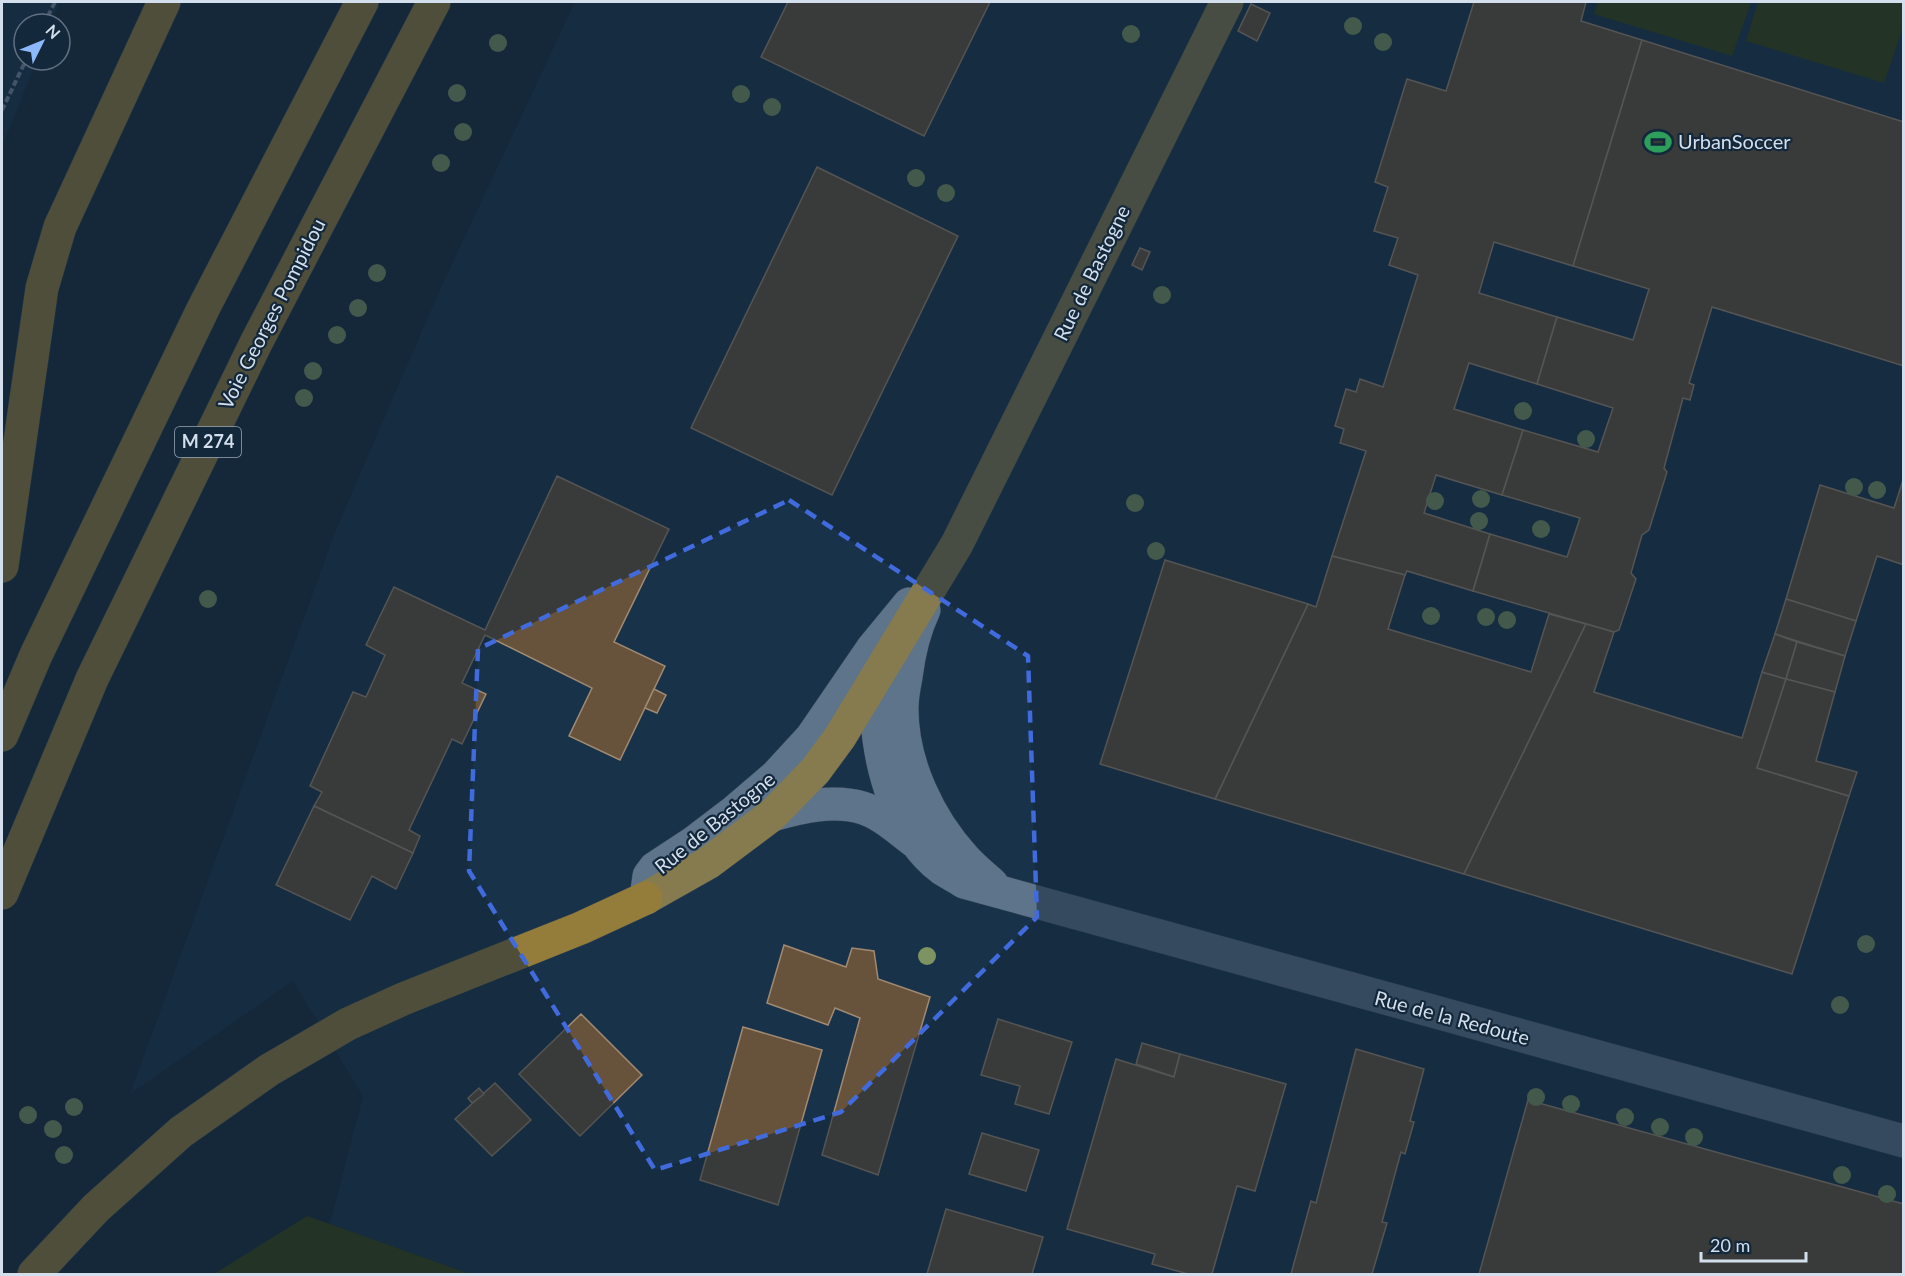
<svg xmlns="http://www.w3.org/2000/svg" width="1905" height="1276" font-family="Lato,sans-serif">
  <rect width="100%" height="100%" fill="#14283b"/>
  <g fill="#183249">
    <path d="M2,2H60L51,24H24V60H37L2,147Z"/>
    <path d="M575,2H1903V1274H470L330,1224L363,1096L293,981L130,1094L336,530L438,294Z"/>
  </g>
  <g fill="#36400f">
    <path d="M1598,2H1751L1732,56L1594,14Z"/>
    <path d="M1758,2H1903V27L1884,83L1746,41Z"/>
    <path d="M307,1216L330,1224L470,1274H214Z"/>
  </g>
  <g fill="#67523b" stroke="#a18a72" stroke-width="1.5">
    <path d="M788,2H990L924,136L761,57Z"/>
    <path d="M1474,2H1586L1581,21L1642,40L1573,266L1494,242L1479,293L1557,317L1537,384L1469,363L1454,409L1523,430L1502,495L1436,475L1424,513L1490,534L1473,591L1407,571L1405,575L1332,556L1366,451L1340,443L1344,429L1335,426L1346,389L1356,392L1360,379L1383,387L1418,275L1389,265L1398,238L1374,231L1388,187L1375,182L1407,79L1446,91Z"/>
    <path d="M1251,4L1270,13L1257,41L1238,31Z"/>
    <path d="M1642,40L1904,122V366L1712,307L1689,383L1694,385L1690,400L1683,398L1664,468L1667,472L1649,530L1642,535L1631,573L1636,579L1619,630L1614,632L1473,591L1490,534L1567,557L1580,518L1502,495L1523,430L1598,452L1613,408L1537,384L1557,317L1633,340L1649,289L1573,266Z"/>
    <path d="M817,167L958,236L832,495L691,428Z"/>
    <path d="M1140,248L1150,252L1142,270L1132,265Z"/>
    <path d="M557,476L669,529L614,642L665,666L620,760L569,736L592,688L485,635L462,683L486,694L462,744L452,739L409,830L420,836L413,853L314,806L322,792L310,786L353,692L366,697L385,655L366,645L394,587L485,630Z"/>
    <path d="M1904,477V565L1877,556L1856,621L1786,599L1820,485L1894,508Z"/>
    <path d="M1332,556L1405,575L1388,629L1531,672L1549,614L1586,624L1464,874L1215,799L1308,604L1316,607Z"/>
    <path d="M1165,560L1308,604L1215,799L1100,764Z"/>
    <path d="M1786,599L1856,621L1845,656L1775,634Z"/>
    <path d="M1586,624L1614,632L1594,692L1742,738L1762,672L1786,679L1757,768L1849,796L1792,974L1464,874Z"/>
    <path d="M1775,634L1797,642L1786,679L1762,672Z"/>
    <path d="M1797,642L1845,656L1835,692L1786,679Z"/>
    <path d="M1786,679L1835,692L1816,761L1857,772L1849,796L1757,768Z"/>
    <path d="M654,689L666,695L657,713L645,708Z"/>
    <path d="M314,806L413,853L396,889L372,876L350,920L276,885Z"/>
    <path d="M784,945L846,967L852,948L874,951L878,979L930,997L878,1175L822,1155L860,1018L835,1008L828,1025L767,1003Z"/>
    <path d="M581,1014L642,1075L580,1136L519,1074Z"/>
    <path d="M998,1019L1072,1042L1049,1114L1015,1104L1020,1086L981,1075Z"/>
    <path d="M743,1027L822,1050L778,1205L700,1180Z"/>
    <path d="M1142,1043L1180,1054L1174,1077L1136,1064Z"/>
    <path d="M1356,1049L1424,1069L1410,1121L1414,1122L1405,1154L1401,1152L1382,1222L1387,1223L1372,1274H1291L1311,1201L1316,1203Z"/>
    <path d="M1180,1054L1286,1084L1255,1191L1237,1186L1212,1274H1188L1152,1264L1155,1254L1067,1229L1116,1059L1174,1077Z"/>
    <path d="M495,1083L531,1120L492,1156L455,1119Z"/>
    <path d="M479,1088L484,1094L472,1103L468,1098Z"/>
    <path d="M1528,1100L1904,1204V1274H1479Z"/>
    <path d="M982,1133L1039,1150L1026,1191L969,1174Z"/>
    <path d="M946,1209L1043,1237L1032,1274H927Z"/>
  </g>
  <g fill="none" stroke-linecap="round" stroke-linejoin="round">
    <defs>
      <g id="minor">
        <path d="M924,610C914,631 909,653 906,677C904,687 902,698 902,709C902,763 929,820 965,859C973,868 983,876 992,884"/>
        <path d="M879,673C878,688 876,704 877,719C880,769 899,836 941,868C948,873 957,877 964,882L1904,1141"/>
        <path d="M772,815C801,807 833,799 863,808C882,814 899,830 914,841"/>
        <path d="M646,898L649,876L655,868L693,843L735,811L776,776L811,738L872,649L909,604"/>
      </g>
      <path id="primary" d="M646,898L708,863L772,815L815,771L840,737L957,544L1227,2"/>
      <g id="trunk">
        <path d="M2,566L42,288L60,227L164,2"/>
        <path d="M2,735L36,655L204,307L362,2"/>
        <path d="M2,893L92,679L256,343L434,2"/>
        <path d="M34,1274L96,1208L181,1132L269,1070L348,1024L403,999L581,928L646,898"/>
      </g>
    </defs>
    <use href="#minor" stroke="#334252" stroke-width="34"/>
    <use href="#primary" stroke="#334252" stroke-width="34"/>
    <use href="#trunk" stroke="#334252" stroke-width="34"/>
    <g stroke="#7a8a9a" stroke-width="4" stroke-dasharray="6 3" stroke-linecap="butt">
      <path d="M44,24L55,2"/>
      <path d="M2,110L26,60"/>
    </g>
    <use href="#minor" stroke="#5d748b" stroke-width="33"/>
    <use href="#primary" stroke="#867b4e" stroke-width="33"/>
    <use href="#trunk" stroke="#947d3a" stroke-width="33"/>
  </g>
  <g fill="#7d9462">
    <circle cx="1353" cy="26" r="9"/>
    <circle cx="1131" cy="34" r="9"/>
    <circle cx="1383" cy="42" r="9"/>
    <circle cx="498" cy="43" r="9"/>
    <circle cx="457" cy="93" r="9"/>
    <circle cx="741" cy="94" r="9"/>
    <circle cx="772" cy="107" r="9"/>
    <circle cx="463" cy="132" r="9"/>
    <circle cx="441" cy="163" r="9"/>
    <circle cx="916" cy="178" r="9"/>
    <circle cx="946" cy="193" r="9"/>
    <circle cx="377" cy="273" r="9"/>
    <circle cx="1162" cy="295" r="9"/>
    <circle cx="358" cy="308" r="9"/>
    <circle cx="337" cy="335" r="9"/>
    <circle cx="313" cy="371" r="9"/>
    <circle cx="304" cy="398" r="9"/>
    <circle cx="1523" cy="411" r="9"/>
    <circle cx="1586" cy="439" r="9"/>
    <circle cx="1854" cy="487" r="9"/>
    <circle cx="1877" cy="490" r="9"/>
    <circle cx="1481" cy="499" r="9"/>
    <circle cx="1435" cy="501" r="9"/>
    <circle cx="1135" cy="503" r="9"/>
    <circle cx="1479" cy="521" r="9"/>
    <circle cx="1541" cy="529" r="9"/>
    <circle cx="1156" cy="551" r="9"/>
    <circle cx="208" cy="599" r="9"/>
    <circle cx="1431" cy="616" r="9"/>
    <circle cx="1486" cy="617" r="9"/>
    <circle cx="1507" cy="620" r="9"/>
    <circle cx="1866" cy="944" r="9"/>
    <circle cx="927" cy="956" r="9"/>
    <circle cx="1840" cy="1005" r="9"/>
    <circle cx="1536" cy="1097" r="9"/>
    <circle cx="1571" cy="1104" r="9"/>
    <circle cx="74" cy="1107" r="9"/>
    <circle cx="28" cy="1115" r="9"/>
    <circle cx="1625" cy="1117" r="9"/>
    <circle cx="1660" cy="1127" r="9"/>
    <circle cx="53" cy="1129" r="9"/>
    <circle cx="1694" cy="1137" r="9"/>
    <circle cx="64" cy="1155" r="9"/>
    <circle cx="1842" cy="1175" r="9"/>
    <circle cx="1887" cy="1194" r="9"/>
  </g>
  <path d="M0 0H1905V1276H0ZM789,500L1028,656L1037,917L841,1112L655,1170L469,871L478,649Z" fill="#14283b" fill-opacity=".55" fill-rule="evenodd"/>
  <path fill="none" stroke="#416bdc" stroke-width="4.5" stroke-dasharray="12 8" stroke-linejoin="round" d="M789,500L1028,656L1037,917L841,1112L655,1170L469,871L478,649Z"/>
  <defs>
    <symbol id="stadium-bare" viewBox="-9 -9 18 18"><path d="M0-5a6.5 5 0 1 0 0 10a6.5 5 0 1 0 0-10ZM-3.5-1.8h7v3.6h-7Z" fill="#2e9e5b" stroke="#14283b" stroke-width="2.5" paint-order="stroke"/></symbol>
  </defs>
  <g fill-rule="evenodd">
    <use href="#stadium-bare" x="1639" y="123" width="38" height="38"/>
  </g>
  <g text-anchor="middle" stroke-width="4.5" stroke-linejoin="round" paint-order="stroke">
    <rect fill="#14283b" stroke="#9aa8b7" stroke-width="1.5" x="175" y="427" width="66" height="30" rx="4.5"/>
    <g font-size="18" font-weight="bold" fill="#d3dfec">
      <text x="208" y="448">M 274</text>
    </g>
    <g font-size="20" fill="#d3dfec" stroke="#14283b" text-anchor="start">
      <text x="1678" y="149">UrbanSoccer</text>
    </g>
    <g font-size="20" fill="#d3dfec" stroke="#14283b">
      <text transform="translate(1092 273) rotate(-64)" y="7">Rue de Bastogne</text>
      <text transform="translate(272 314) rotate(-63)" y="7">Voie Georges Pompidou</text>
      <text transform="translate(715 823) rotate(-39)" y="7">Rue de Bastogne</text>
      <text transform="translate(1452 1018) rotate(15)" y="7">Rue de la Redoute</text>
    </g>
  </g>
  <rect width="1905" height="1276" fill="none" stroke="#d3dfec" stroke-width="6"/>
  <g transform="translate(42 42) rotate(47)"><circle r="28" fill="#14283b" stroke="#607182" stroke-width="1.5"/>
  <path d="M0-4.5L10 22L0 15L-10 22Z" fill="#8db9fc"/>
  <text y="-9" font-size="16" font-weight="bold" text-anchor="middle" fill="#d3dfec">N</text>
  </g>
  <path d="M1701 1252v9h105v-9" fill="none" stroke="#d3dfec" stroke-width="3"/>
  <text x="1710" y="1252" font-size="18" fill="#d3dfec" stroke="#14283b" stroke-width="4.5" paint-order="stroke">20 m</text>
</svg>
